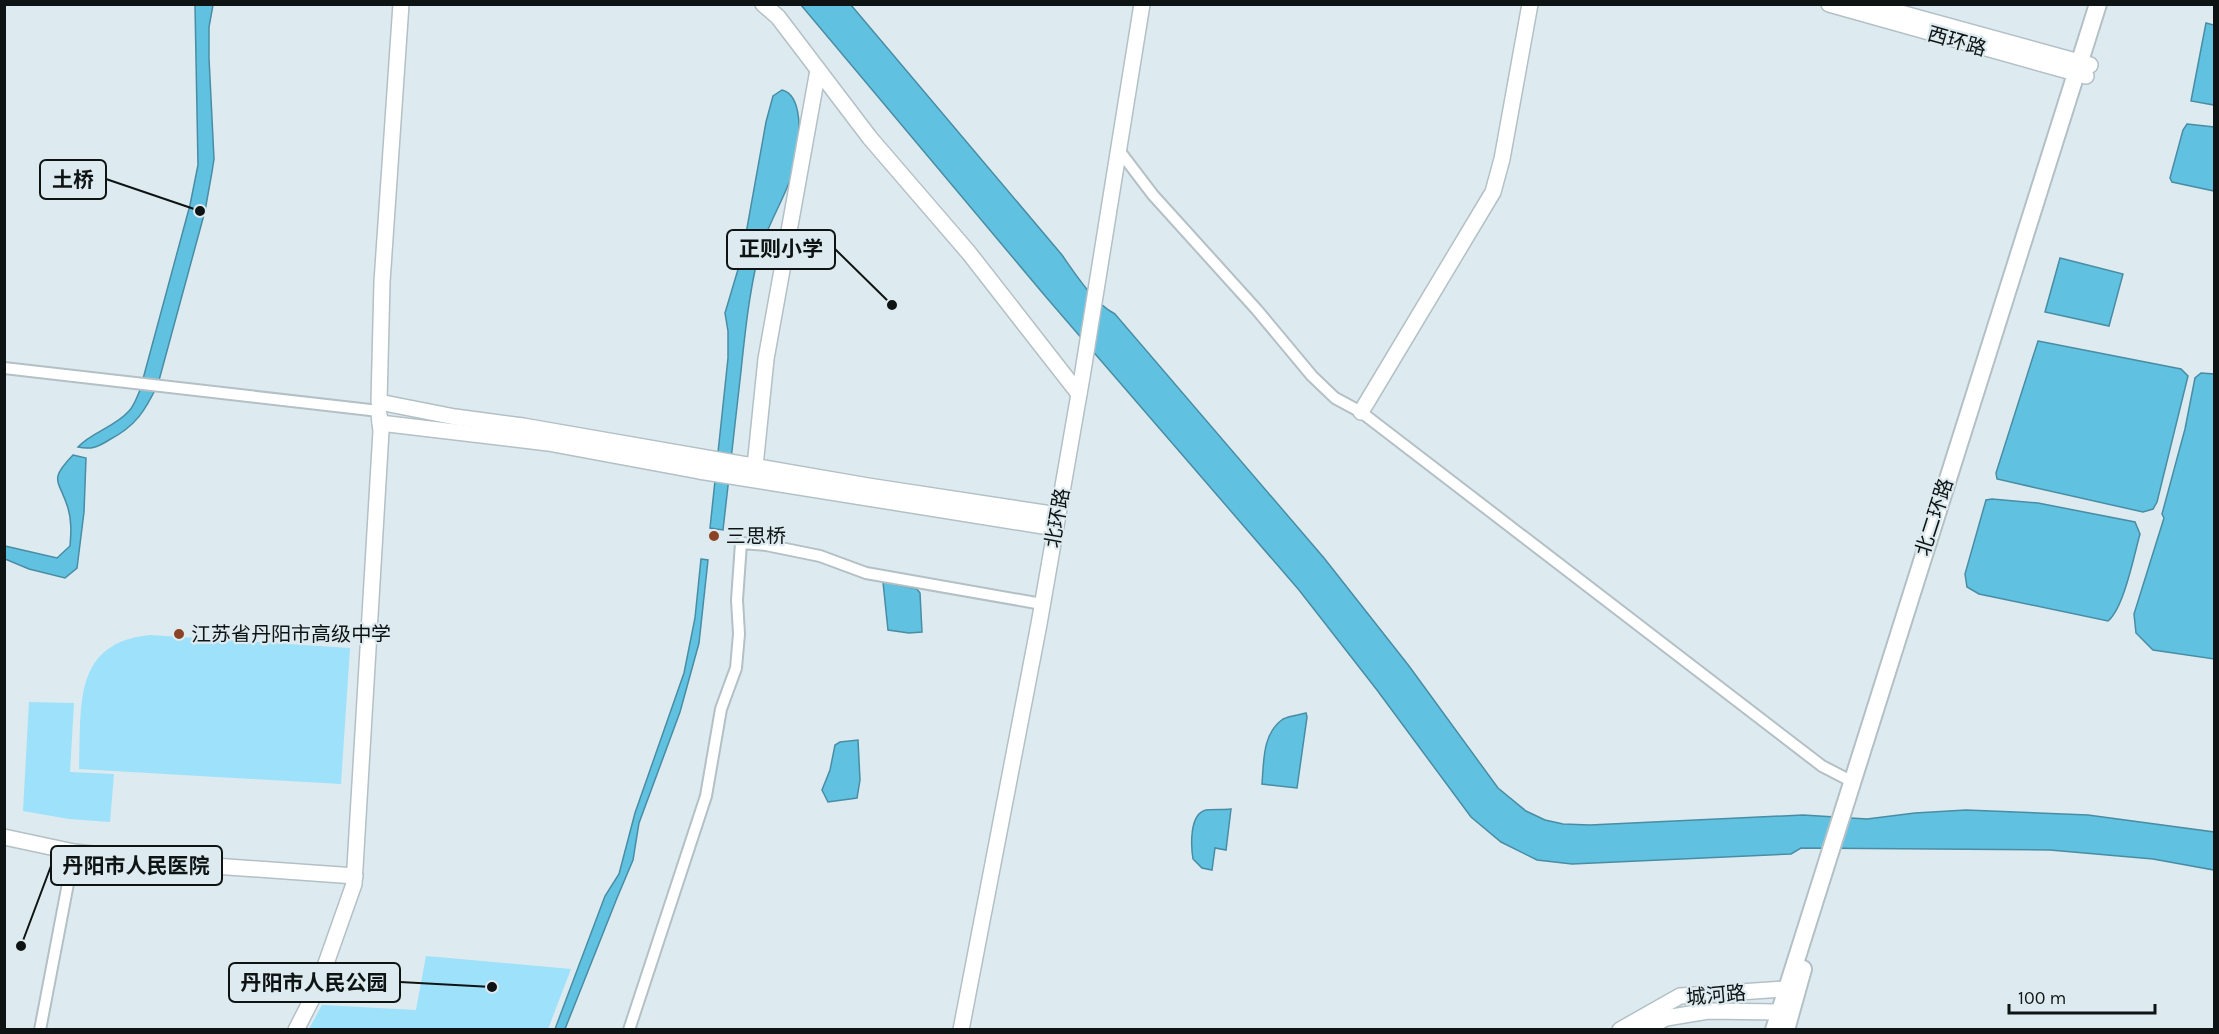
<svg xmlns="http://www.w3.org/2000/svg" width="2219" height="1034" font-family="Karla,'Noto Sans SC',sans-serif">
  <rect width="100%" height="100%" fill="#ddeaef"/>
  <g fill="#9ee1fa">
    <path d="M150,635L350,648L341,784L79,769C82,707 71,643 150,635Z"/>
    <path d="M29,702L74,703L70,772L114,774L110,822L69,819L23,811Z"/>
    <path d="M426,956L571,969L548,1029H309L322,1005L416,1010Z"/>
  </g>
  <g fill="#61c1e1" stroke="#488da4" stroke-width="1.5">
    <path d="M195,5H213L209,27V58L214,159L212,172L205,211L158,384C145,411 136,426 109,440C98,447 91,450 78,447C92,432 115,427 129,411C134,406 137,397 140,390L190,205L198,165Z"/>
    <path d="M801,5H851L1062,255C1076,275 1093,302 1115,314L1324,558L1409,666L1498,788L1526,811L1545,820L1563,824L1590,825L1803,815L1867,819L1915,813L1966,810L2088,815L2214,832V870L2153,859L2050,850L1801,848L1791,854L1572,864L1537,860L1501,842L1471,817L1377,690L1299,590L1046,297Z"/>
    <path d="M2206,23L2214,25V105L2191,101Z"/>
    <path d="M782,90C803,95 800,137 797,155C791,191 767,222 758,257C749,294 745,333 741,371C735,424 729,477 723,530L710,528L728,358V331L725,313L742,256L766,122L773,96Z"/>
    <path d="M2187,124L2214,127V191L2172,182L2170,178L2183,130Z"/>
    <path d="M2060,258L2123,274L2109,326L2045,312Z"/>
    <path d="M2038,341L2181,369L2188,376L2157,502L2153,509L2143,512L1997,479L1996,473Z"/>
    <path d="M2201,373L2214,374V659L2153,650L2136,633L2134,614L2164,518L2162,514L2185,429L2195,378Z"/>
    <path d="M73,455L86,458L84,512L77,568L65,578L29,569L5,559V546L57,558L70,546C71,534 72,521 68,508C59,479 48,481 73,455Z"/>
    <path d="M1992,499L2038,503L2135,522L2140,534C2134,555 2124,608 2108,621L1979,594L1967,587L1965,574L1986,500Z"/>
    <path d="M701,559L708,560L699,643L680,712L639,823L633,860L617,898L565,1029H555L605,896L619,874L635,813L684,673L695,618Z"/>
    <path d="M883,582L917,589L920,593L922,632L909,633L888,630Z"/>
    <path d="M1306,713L1307,717L1297,788L1262,784C1264,761 1262,734 1283,719C1289,716 1299,715 1306,713Z"/>
    <path d="M858,740L860,780L857,798L828,802L822,790L830,770L835,745L840,742Z"/>
    <path d="M1231,809L1226,850L1215,848L1212,870L1202,868L1193,859C1191,846 1189,814 1206,810C1214,809 1224,810 1231,809Z"/>
  </g>
  <g fill="none" stroke-linecap="round" stroke-linejoin="round">
    <defs>
      <g id="street">
        <path d="M1118,149L1153,195L1257,310L1312,376L1335,398L1361,412L1822,766L1851,781"/>
        <path d="M4,368L379,411"/>
        <path d="M40,1030L74,852"/>
        <path d="M629,1030L706,796L721,709L736,668L739,634L737,600L741,543L766,545L820,556L866,573L1042,604"/>
      </g>
      <g id="secondary">
        <path d="M401,4L382,282L379,402L455,417L523,426L868,486L1058,515"/>
        <path d="M763,4L778,17L870,138L969,253L1079,394"/>
        <path d="M1829,4L2086,76"/>
        <path d="M1868,4L2090,65"/>
        <path d="M1361,412L1493,192L1502,159L1530,4"/>
        <path d="M380,423L548,443L699,471L1055,528"/>
        <path d="M754,476L766,359L818,70"/>
        <path d="M4,837L74,852L186,864L355,876"/>
        <path d="M296,1030L317,989L354,884L381,431L379,414"/>
        <path d="M961,1030L1039,624L1083,371L1142,4"/>
        <path d="M1620,1030L1680,996L1785,989"/>
        <path d="M1644,1030L1666,1018L1708,1011L1778,1012"/>
      </g>
      <g id="primary">
        <path d="M1774,1030L2098,4"/>
        <path d="M1786,1030L1803,969"/>
      </g>
    </defs>
    <use href="#street" stroke="#b3c0c5" stroke-width="14"/>
    <use href="#secondary" stroke="#b3c0c5" stroke-width="18"/>
    <use href="#primary" stroke="#b3c0c5" stroke-width="20"/>
    <use href="#street" stroke="#fff" stroke-width="10"/>
    <use href="#secondary" stroke="#fff" stroke-width="15"/>
    <use href="#primary" stroke="#fff" stroke-width="16"/>
  </g>
  <g fill="#8c4325" stroke="#ddeaef" stroke-width="2">
    <circle cx="714" cy="536" r="6"/>
    <circle cx="179" cy="634" r="6"/>
  </g>
  <g text-anchor="middle" stroke-width="4.5" stroke-linejoin="round" paint-order="stroke">
    <g font-size="20" fill="#0e1314" stroke="#ddeaef">
      <text transform="translate(1957 41) rotate(16)" y="7">西环路</text>
      <text transform="translate(1934 517) rotate(-72)" y="7">北二环路</text>
      <text transform="translate(1057 518) rotate(-80)" y="7">北环路</text>
      <text transform="translate(1716 995) rotate(-5)" y="7">城河路</text>
    </g>
    <g font-size="20" fill="#0e1314" stroke="#ddeaef" text-anchor="start">
      <text x="726" y="543">三思桥</text>
      <text x="191" y="641">江苏省丹阳市高级中学</text>
    </g>
  </g>
  <path fill="none" stroke="#0e1314" stroke-width="2" d="M200 211L106 179M892 305L835 249M21 946L51 866M492 987L400 982"/>
  <g fill="#0e1314" stroke="#ddeaef" stroke-width="2">
    <circle cx="200" cy="211" r="6"/>
    <circle cx="892" cy="305" r="6"/>
    <circle cx="21" cy="946" r="6"/>
    <circle cx="492" cy="987" r="6"/>
  </g>
  <g fill="#ddeaef" stroke="#0e1314" stroke-width="2">
    <rect x="40" y="160" width="66" height="39" rx="6"/>
    <rect x="727" y="230" width="108" height="39" rx="6"/>
    <rect x="51" y="846" width="171" height="39" rx="6"/>
    <rect x="229" y="963" width="171" height="39" rx="6"/>
  </g>
  <g font-size="21" text-anchor="middle" font-weight="bold" fill="#0e1314">
    <text x="73" y="187">土桥</text>
    <text x="781" y="256">正则小学</text>
    <text x="136" y="873">丹阳市人民医院</text>
    <text x="314" y="990">丹阳市人民公园</text>
  </g>
  <rect width="2219" height="1034" fill="none" stroke="#0e1314" stroke-width="12"/>
  <path d="M2009 1004v9h146v-9" fill="none" stroke="#0e1314" stroke-width="3"/>
  <text x="2018" y="1004" font-size="18" fill="#0e1314" stroke="#ddeaef" stroke-width="4.5" paint-order="stroke">100 m</text>
</svg>
